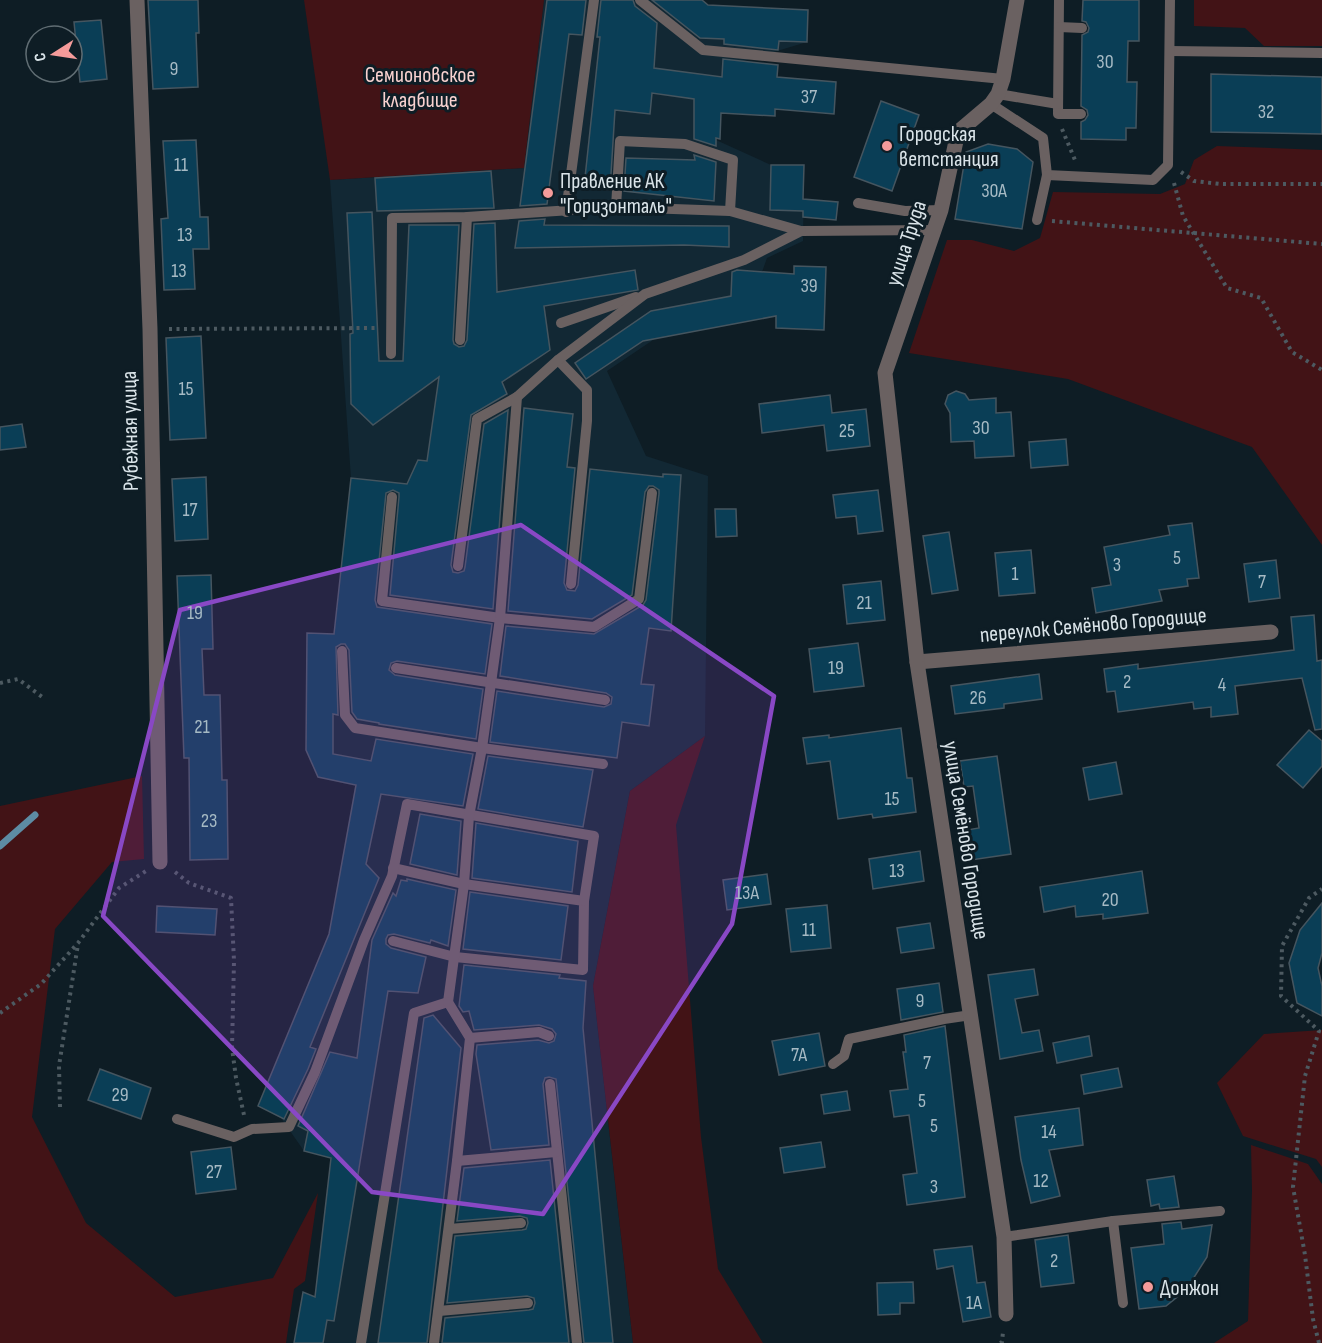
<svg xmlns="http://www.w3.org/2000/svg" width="1322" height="1343" font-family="'Sofia Sans Condensed',sans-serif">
  <rect width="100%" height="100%" fill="#0e1d25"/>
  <path fill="#122834" d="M544,0H702L708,5L808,10L807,42L723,67L720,102L694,100V130L771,165H804L803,241L767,258L762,272L759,319L656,338L607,371L646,456L708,476L705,736L630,791L593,986L633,1343H294L303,1292L315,1296L331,1158L304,1151L281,1118L258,1106L329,934L355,786L318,777L351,478L330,180L524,168Z"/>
  <g fill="#421316">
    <path d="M304,0H544L524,168L330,180Z"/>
    <path d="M1194,0H1322V46H1264L1245,28L1194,26Z"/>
    <path d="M1217,146L1322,150V545L1252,447L1068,379L909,353L947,240H972L1014,251L1040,238L1053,192L1160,194L1185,184L1194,160Z"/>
    <path d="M705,736L676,825L701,1137L718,1269L763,1343H633L593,986L630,791Z"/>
    <path d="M142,776L144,859L112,862L55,929L32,1117L86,1223L175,1297L273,1278L318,1193L305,1281L294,1289L286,1343H0V806Z"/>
    <path d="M1322,1030V1167L1316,1159L1243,1136L1217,1083L1264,1034Z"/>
    <path d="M1251,1145L1308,1164L1322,1184V1343H1214L1248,1321L1252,1191Z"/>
  </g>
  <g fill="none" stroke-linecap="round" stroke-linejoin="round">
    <path stroke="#5d8ca4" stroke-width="7" d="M0,846L35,815"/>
  </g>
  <g fill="#0a3e56" stroke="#45555f" stroke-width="1.5">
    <path d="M148,0H198L199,33H196L198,87L153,89Z"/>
    <path d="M547,0H586L582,35L569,34L547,204L520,206Z"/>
    <path d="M601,0H633L635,6L657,23L654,68L722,77L723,59L778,65L777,77L836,82L834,114L775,109V116L721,113L720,139L716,138V146L694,139V99L652,93L650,114L615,110L610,190L584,187L600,37H597Z"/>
    <path d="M652,0H702L708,5L808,10L807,42L779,41L778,50L724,44V39L700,38Z"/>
    <path d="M1083,0H1139V41H1128L1127,82H1137L1136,128H1126V140L1081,139V122L1085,120L1088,115L1087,110L1081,106L1082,35L1088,32L1089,28L1086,22L1082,21Z"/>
    <path d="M101,20L107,79L80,82L74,22Z"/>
    <path d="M1211,74L1322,77V134L1211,132Z"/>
    <path d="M881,101L919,115L892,191L854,177Z"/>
    <path d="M196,140L200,217H208L209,249H193L195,289L164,290L161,219L168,218L163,141Z"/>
    <path d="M988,144L1017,149L1033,162L1022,229L955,219L966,152Z"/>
    <path d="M694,155L716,162L714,201L624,191L626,158L695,160Z"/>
    <path d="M771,165H804L803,199L838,202L836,220L803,217V211L770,210Z"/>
    <path d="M491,171L494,208L377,211L375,178Z"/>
    <path d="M372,212L379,361H403L409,225H459L453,340L454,344L459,347L464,346L467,340L474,224L495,223L497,292L635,270L638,290L544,306L550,350L502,382L507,394L471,415L451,565L453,572L458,573L464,571L465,567L484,424L508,410L493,609L390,595L399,497V493L393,490L386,493L375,600L377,607L492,624L485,674L397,661L391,663L389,670L395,675L483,689L476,739L379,724V723L357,719L352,712L349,650L345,644H341L336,647L338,715L333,714V754L371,761L376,739L473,754L463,806L381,794L366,864L379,878L310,1047L316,1049L308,1069L284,1119L258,1106L329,934L356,785L318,777L306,750L307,633L334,634L351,478L407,484L418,460L427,461L439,377L373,425L351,404L350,334L353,333L347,213Z"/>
    <path d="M545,219L544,225L729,226V247L684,245L515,248L519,221Z"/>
    <path d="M794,266L826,267L824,330L776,328V316L643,341L586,379L575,363L651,311L731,296L732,272L737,270L794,274Z"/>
    <path d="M201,336L206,438L170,440L166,338Z"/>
    <path d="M956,391L965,394L969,400L996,398V413L1011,412L1014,456L975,458L974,441L951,442L950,413L945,404L948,395Z"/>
    <path d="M830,395L832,413L866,409L870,446L827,451L824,425L762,433L759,404Z"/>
    <path d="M524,408L573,414L567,467L575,468L564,583L567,590L575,591L578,585L590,469L663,477V474L681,475L671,631L649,628L641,684L654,685L649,726L622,722L617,758L490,742L497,691L604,707L611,704L612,697L606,693L500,676L506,626L594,634L643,605L646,600L659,494V490L653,486H649L645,492L632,595L592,619L508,611Z"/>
    <path d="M22,424L26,447L0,450V427Z"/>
    <path d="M1066,439L1068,465L1031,468L1029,442Z"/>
    <path d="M206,477L208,539L175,541L172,479Z"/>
    <path d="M878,490L883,531L858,534L856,516L836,518L833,495Z"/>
    <path d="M715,509H736L737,536L716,537Z"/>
    <path d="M1192,523L1199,578L1187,579L1188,586L1159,590L1162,601L1096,613L1092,588L1111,585L1104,547L1170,535L1168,526Z"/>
    <path d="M949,532L958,590L932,594L923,536Z"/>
    <path d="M1031,550L1035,593L999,596L995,553Z"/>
    <path d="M1276,560L1280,598L1249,602L1244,564Z"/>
    <path d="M211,575L213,649H202L204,695H220L222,780H227L228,859L190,860L189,758H184L177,576Z"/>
    <path d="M881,581L885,620L847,624L843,585Z"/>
    <path d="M1314,615L1317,661L1322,660V729L1315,730L1302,678L1235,686L1238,714L1211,717V707L1194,709L1193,702L1118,712L1115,691L1107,692L1104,669L1138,664V669L1294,650L1291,617Z"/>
    <path d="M858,643L864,686L814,692L809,649Z"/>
    <path d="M1039,674L1042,699L1004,704V708L955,714L951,686Z"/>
    <path d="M901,728L907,778H912L916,812L873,818L872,814L838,819L830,761L807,764L803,738L829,735V738Z"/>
    <path d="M1309,730L1322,741V766L1303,788L1277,765Z"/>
    <path d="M488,756L593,770L583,827L478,809Z"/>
    <path d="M997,756L1011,854L971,860L967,830L979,828L973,786L964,787L960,761Z"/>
    <path d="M1116,762L1122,794L1089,800L1083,768Z"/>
    <path d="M420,814L461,821L457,875L410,864Z"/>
    <path d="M476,823L578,841L572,892L472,878Z"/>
    <path d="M920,851L924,881L873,889L869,859Z"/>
    <path d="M1142,871L1148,913L1103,919V914L1076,917L1075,906L1044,912L1040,887Z"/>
    <path d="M767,874L771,904L727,910L723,880Z"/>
    <path d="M407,879L456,890L448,946L431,940L430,943L394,934L388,935L386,939V944L391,948L426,957L418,993L388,991L334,1321L327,1320L323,1343H294L303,1292L315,1297L331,1158L304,1151L308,1131L298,1126L330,1052L357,1058L372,940L393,893L396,896L401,880L407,881Z"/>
    <path d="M470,892L568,906L561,960L463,949Z"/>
    <path d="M1322,903V953L1318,968L1322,986V1016L1297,1003L1289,963L1300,930Z"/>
    <path d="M827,905L831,948L791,952L786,909Z"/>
    <path d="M157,906L217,909L215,935L156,932Z"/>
    <path d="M930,923L934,948L901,953L897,928Z"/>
    <path d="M464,965L560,975L559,978L586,981L583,1028L613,1343H584L556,1079L549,1077L545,1078L543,1084L549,1145L491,1150L476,1054L477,1045L538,1040L549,1043L554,1041L556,1034L552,1029L539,1025L474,1030L469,1011L463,1012L459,1006Z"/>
    <path d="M1034,969L1038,995L1015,999L1022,1033L1039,1030L1043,1051L1000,1059L988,975Z"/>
    <path d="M939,983L943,1012L901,1020L897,989Z"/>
    <path d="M433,1015L461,1048L427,1343H378L424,1018Z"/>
    <path d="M945,1026L965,1197L907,1205L903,1175L917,1173L909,1115L894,1117L890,1091L908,1089L903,1052H906L904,1035Z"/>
    <path d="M819,1033L825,1066L779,1075L772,1041Z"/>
    <path d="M1089,1036L1092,1056L1057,1063L1053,1043Z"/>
    <path d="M1118,1068L1122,1087L1084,1094L1081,1075Z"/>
    <path d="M100,1069L151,1088L141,1119L88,1100Z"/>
    <path d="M847,1091L850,1110L824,1114L821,1095Z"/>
    <path d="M1079,1108L1083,1145L1049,1150L1060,1196L1031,1203L1021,1160L1015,1117Z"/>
    <path d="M821,1142L825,1167L784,1173L780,1148Z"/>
    <path d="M231,1147L236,1189L196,1194L191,1152Z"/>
    <path d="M550,1160L569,1343H442L445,1318L529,1310L533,1309L535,1303L534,1298L527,1296L447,1303L455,1236L522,1230L526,1229L528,1223L527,1218L520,1216L457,1221L464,1168Z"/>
    <path d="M1174,1176L1179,1207L1160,1209L1159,1204L1151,1206L1147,1180Z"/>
    <path d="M1181,1222L1182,1229L1212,1225L1207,1257L1186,1290L1166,1306L1139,1309L1131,1248L1164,1244L1162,1224Z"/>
    <path d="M1068,1235L1074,1283L1041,1287L1035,1240Z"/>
    <path d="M972,1246L977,1283L985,1282L991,1317L963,1322L953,1266L937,1269L934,1250Z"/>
    <path d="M913,1282L914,1303H900V1314L878,1315L877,1283Z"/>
  </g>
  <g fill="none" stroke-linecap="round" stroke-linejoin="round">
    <g stroke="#4d5a61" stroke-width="4" stroke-dasharray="3 4.5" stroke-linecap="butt">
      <path d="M1062,129L1075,160"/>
      <path d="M1181,172L1194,181L1220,184H1322"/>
      <path d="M1174,183L1183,216L1227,288L1261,298L1292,352L1322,370"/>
      <path d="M1052,221L1322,244"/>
      <path d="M169,329L377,328"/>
      <path d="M0,683L18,679L45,699"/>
      <path d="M175,872L189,883L231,898L234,961L232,1048L236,1078L244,1115"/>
      <path d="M0,1013L41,984L78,943L119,888L146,871"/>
      <path d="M60,1107L59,1066L78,944"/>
      <path d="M1000,1343L1002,1342L1003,1332"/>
      <path d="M1319,1343L1313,1319L1305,1255L1293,1187L1305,1076L1319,1031L1281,996L1282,946L1309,898L1322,889"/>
    </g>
    <g stroke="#6a6161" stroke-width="10">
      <path d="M640,0L703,50L1003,79"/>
      <path d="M1059,0L1058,114H1081"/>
      <path d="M1059,27L1082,28"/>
      <path d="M1170,51L1322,53"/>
      <path d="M998,94L1058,104"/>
      <path d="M991,104L1043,138L1047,175L1153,180L1168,165L1170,0"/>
      <path d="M858,203L905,211L941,210"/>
      <path d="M616,207L620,141L685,144L733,160L730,211"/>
      <path d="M566,212L594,0"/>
      <path d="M1037,220L1047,175"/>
      <path d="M561,323L636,297"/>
      <path d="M460,340L467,217"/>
      <path d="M391,354L392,218L467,217L616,207L730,211L801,231L935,230"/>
      <path d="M558,360L587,390V421L571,584"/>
      <path d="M392,497L382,601L500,618L594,627L639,599L652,493"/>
      <path d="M458,566L477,419L517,397"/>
      <path d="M342,651L345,715L355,728L482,748L603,764"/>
      <path d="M396,668L605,700"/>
      <path d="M393,941L455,957L583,970L584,901L464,884L393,868"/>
      <path d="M470,1038L539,1032L549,1036"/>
      <path d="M833,1064L844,1056L849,1039L944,1019L971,1015"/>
      <path d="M550,1084L577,1343"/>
      <path d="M177,1119L234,1137L252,1129L289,1127L315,1072L364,940L392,876L407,804L594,836L584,901"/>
      <path d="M457,1161L556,1152"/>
      <path d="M1113,1221L1123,1303"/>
      <path d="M449,1229L521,1223"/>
      <path d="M1004,1237L1113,1221L1220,1211"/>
      <path d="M439,1311L528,1303"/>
      <path d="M361,1343L414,1013L448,1002L464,884L469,816L482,748L500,618L517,397L558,360L645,294L744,260L801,231"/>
      <path d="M434,1343L457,1161L470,1038L448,1002"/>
    </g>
    <g stroke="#6a6161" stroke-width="15">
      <path d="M137,0L150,329L160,862"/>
      <path d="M917,662L1271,632"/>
      <path d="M1006,1314L1004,1237L917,662L885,373L941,210L958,132L991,104L998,94L1003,79L1017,0"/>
    </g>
  </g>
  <path fill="#8948c5" fill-opacity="0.2" stroke="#8948c5" stroke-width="4.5" stroke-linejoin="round" d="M521,525L774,696L732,924L543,1214L372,1192L103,916L180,610Z"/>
  <g fill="#f59b9a" stroke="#0e1d25" stroke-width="2">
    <circle cx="887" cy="146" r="6"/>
    <circle cx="548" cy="193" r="6"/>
    <circle cx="1148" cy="1287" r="6"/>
  </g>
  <g text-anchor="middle" stroke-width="6" stroke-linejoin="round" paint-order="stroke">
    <g font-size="20" fill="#a6bac4">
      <text x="1105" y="68">30</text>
      <text x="174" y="75">9</text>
      <text x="809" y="103">37</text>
      <text x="1266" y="118">32</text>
      <text x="181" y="171">11</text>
      <text x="994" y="197">30А</text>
      <text x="185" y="241">13</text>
      <text x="179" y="277">13</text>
      <text x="809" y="292">39</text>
      <text x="186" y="395">15</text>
      <text x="981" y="434">30</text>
      <text x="847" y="437">25</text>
      <text x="190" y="516">17</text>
      <text x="1177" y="564">5</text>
      <text x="1117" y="571">3</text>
      <text x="1015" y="580">1</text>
      <text x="1262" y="588">7</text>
      <text x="864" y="609">21</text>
      <text x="195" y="619">19</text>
      <text x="836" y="674">19</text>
      <text x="1127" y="688">2</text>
      <text x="1222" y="691">4</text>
      <text x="978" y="704">26</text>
      <text x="202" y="733">21</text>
      <text x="892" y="805">15</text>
      <text x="209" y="827">23</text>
      <text x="897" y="877">13</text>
      <text x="747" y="899">13А</text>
      <text x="1110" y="906">20</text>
      <text x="809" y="936">11</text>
      <text x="920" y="1007">9</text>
      <text x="799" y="1061">7А</text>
      <text x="927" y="1069">7</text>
      <text x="120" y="1101">29</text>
      <text x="922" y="1107">5</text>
      <text x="934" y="1132">5</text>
      <text x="1049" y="1138">14</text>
      <text x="214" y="1178">27</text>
      <text x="1041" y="1187">12</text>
      <text x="934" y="1193">3</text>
      <text x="1054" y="1267">2</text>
      <text x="974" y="1309">1А</text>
    </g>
    <g font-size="22" fill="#f9d2d0" stroke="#0e1d25">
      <text x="420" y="82">Семионовское<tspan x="420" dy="25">кладбище</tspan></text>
    </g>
    <g font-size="22" fill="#dae4e9" stroke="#0e1d25" text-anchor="start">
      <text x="899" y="141">Городская<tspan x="899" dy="25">ветстанция</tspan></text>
      <text x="560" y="188">Правление АК<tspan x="560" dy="25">"Горизонталь"</tspan></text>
      <text x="1160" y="1295">Донжон</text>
    </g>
    <g font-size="22" fill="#dae4e9" stroke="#0e1d25">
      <text transform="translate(905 243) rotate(-72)" y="8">улица Труда</text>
      <text transform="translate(129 431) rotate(-91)" y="8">Рубежная улица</text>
      <text transform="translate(1093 624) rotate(-5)" y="8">переулок Семёново Городище</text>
      <text transform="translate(967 840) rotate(81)" y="8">улица Семёново Городище</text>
    </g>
  </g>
  <g transform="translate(54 54) rotate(258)"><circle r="28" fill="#0e1d25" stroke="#606d73" stroke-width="1.5"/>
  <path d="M0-4.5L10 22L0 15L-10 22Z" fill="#f59b9a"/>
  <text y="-9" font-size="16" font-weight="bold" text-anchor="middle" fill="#dae4e9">С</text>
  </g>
</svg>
